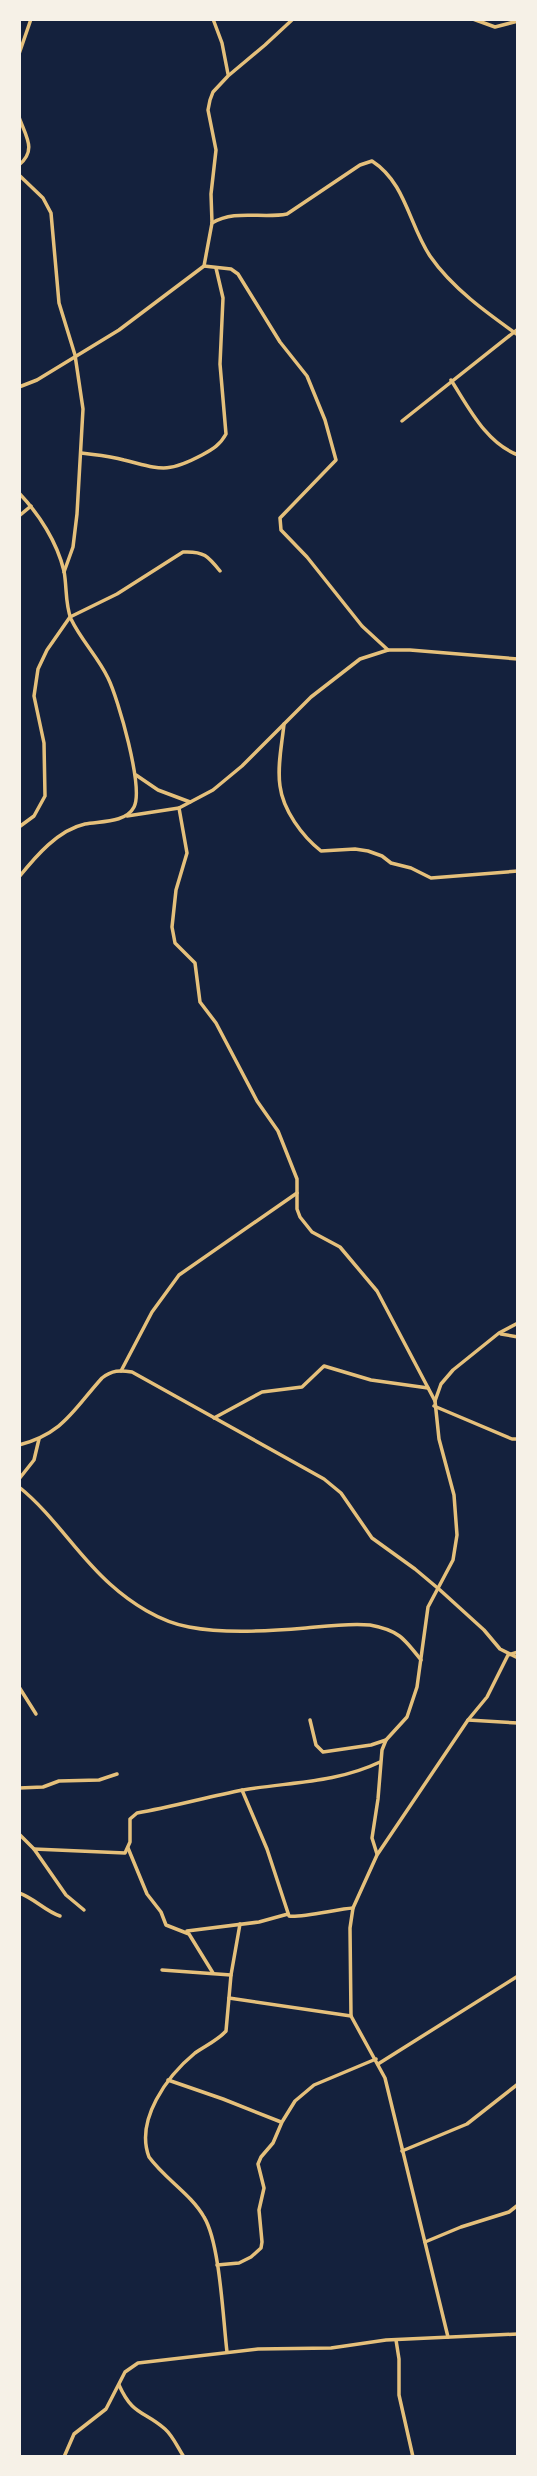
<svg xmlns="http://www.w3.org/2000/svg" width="537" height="2476" font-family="'Noto Sans',sans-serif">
  <rect width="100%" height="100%" fill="#14213d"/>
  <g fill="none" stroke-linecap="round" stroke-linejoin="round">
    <g stroke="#e5c07b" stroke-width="3.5">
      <path d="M213,19L222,43L228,74"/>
      <path d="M473,19L495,27L518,21"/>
      <path d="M19,54L31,19"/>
      <path d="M19,117C26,137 37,150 19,165"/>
      <path d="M19,175L43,198L51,213L59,303L75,355L83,409L77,514L73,547L64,572"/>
      <path d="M212,223C235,209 262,219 287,214L360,165L372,161C406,183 409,225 430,256C452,288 487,313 518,335"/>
      <path d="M204,266L231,269L238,274L280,342L307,376L325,420L336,460L280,518L281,530L307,557L362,626L388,650"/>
      <path d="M451,380C469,408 486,443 518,455"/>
      <path d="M19,387L37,380L119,330L204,266L212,223L211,194L216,150L208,110L210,100L213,92L228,76L265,45L293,19"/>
      <path d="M402,421L518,329"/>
      <path d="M81,453C96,455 110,456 124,460C161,469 166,474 202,455C213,449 220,445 226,434L220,364L223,298L216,268"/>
      <path d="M19,493C39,514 57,542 64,571C67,587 65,604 71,619C81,640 98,657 108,678C118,698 144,788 134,807C126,823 100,821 85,824C58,830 36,856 19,877"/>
      <path d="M19,516L31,506"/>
      <path d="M284,724C282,744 277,766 280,786C283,810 302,836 321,851L355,849L368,851L382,856L391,863L411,868L431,878L518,871"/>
      <path d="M136,775L158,790L190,802"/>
      <path d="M179,808L187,853L176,890L172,927L175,943L195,963L200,1002L216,1023L257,1101L278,1131L297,1179V1209L300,1217L312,1232L340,1247L377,1291L435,1401"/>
      <path d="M127,816L179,808L213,790L242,766L311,697L360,659L388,650H410L518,659"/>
      <path d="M19,827L34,816L45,796L44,743L34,696L38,669L47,650L70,617L117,594L183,552C204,551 208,556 220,571"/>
      <path d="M501,1334L518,1337"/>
      <path d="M121,1371L152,1312L179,1275L297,1193"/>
      <path d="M434,1406L512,1439H518"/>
      <path d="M214,1418L262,1392L302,1387L324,1366L371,1380L428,1388"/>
      <path d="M19,1445C64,1433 73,1410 102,1378C112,1370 120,1370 132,1372L324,1479L341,1493L372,1538L415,1569L440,1590L484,1630L500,1649L518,1658"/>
      <path d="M19,1479L34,1460L39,1439"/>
      <path d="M19,1487C54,1515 77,1555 110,1584C131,1603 160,1622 189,1627C225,1634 269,1631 306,1628C327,1626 349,1623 370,1625C398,1630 404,1638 421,1660"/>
      <path d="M19,1687L36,1714"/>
      <path d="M310,1720L316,1745L323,1752L371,1745L386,1740"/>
      <path d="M468,1720L518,1723"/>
      <path d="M19,1788L43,1787L59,1781L99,1780L117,1774"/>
      <path d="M242,1790L267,1849L289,1916C300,1918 338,1909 353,1908"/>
      <path d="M19,1834L34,1849L66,1895L84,1910"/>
      <path d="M128,1848L147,1894L161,1912L166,1925L189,1934L213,1973"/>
      <path d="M34,1849L125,1853L130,1842V1819L137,1813C172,1807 207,1797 243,1790C290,1782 336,1783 380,1762"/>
      <path d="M377,1854L372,1838L378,1799L382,1750L386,1740L407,1717L417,1687L428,1607L453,1560L457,1535L454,1495L439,1439L435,1401L441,1384L453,1370L499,1333L518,1323"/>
      <path d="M19,1893C34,1898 45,1911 60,1916"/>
      <path d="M187,1931L259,1922L288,1914"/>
      <path d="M162,1970L231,1975"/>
      <path d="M229,1998L351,2016"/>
      <path d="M378,2064L518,1976"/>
      <path d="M168,2080L223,2099L281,2122"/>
      <path d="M402,2151L467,2124L518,2084"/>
      <path d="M425,2242L461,2227L509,2212L518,2205"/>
      <path d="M217,2265L239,2263L251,2257L261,2248L262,2242L259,2210L264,2188L258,2164L261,2157L273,2143L282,2122L295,2101L314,2085L376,2059"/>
      <path d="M448,2337L385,2078L351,2016L350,1928L353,1908L377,1855L468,1720L487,1697L508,1655L518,1652"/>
      <path d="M396,2340L399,2359V2395L413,2457"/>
      <path d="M227,2352C223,2319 220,2243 204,2217C191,2194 165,2179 149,2157C135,2120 167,2076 195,2053C205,2046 218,2040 226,2031L231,1975L240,1924"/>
      <path d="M119,2385C133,2416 143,2410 165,2429C173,2436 178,2448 184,2457"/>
      <path d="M64,2457L74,2434L106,2409L125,2372L138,2363L258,2349L331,2348L386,2340L518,2334"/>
    </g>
  </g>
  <rect width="537" height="2476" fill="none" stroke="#f6f1e7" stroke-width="42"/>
</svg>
